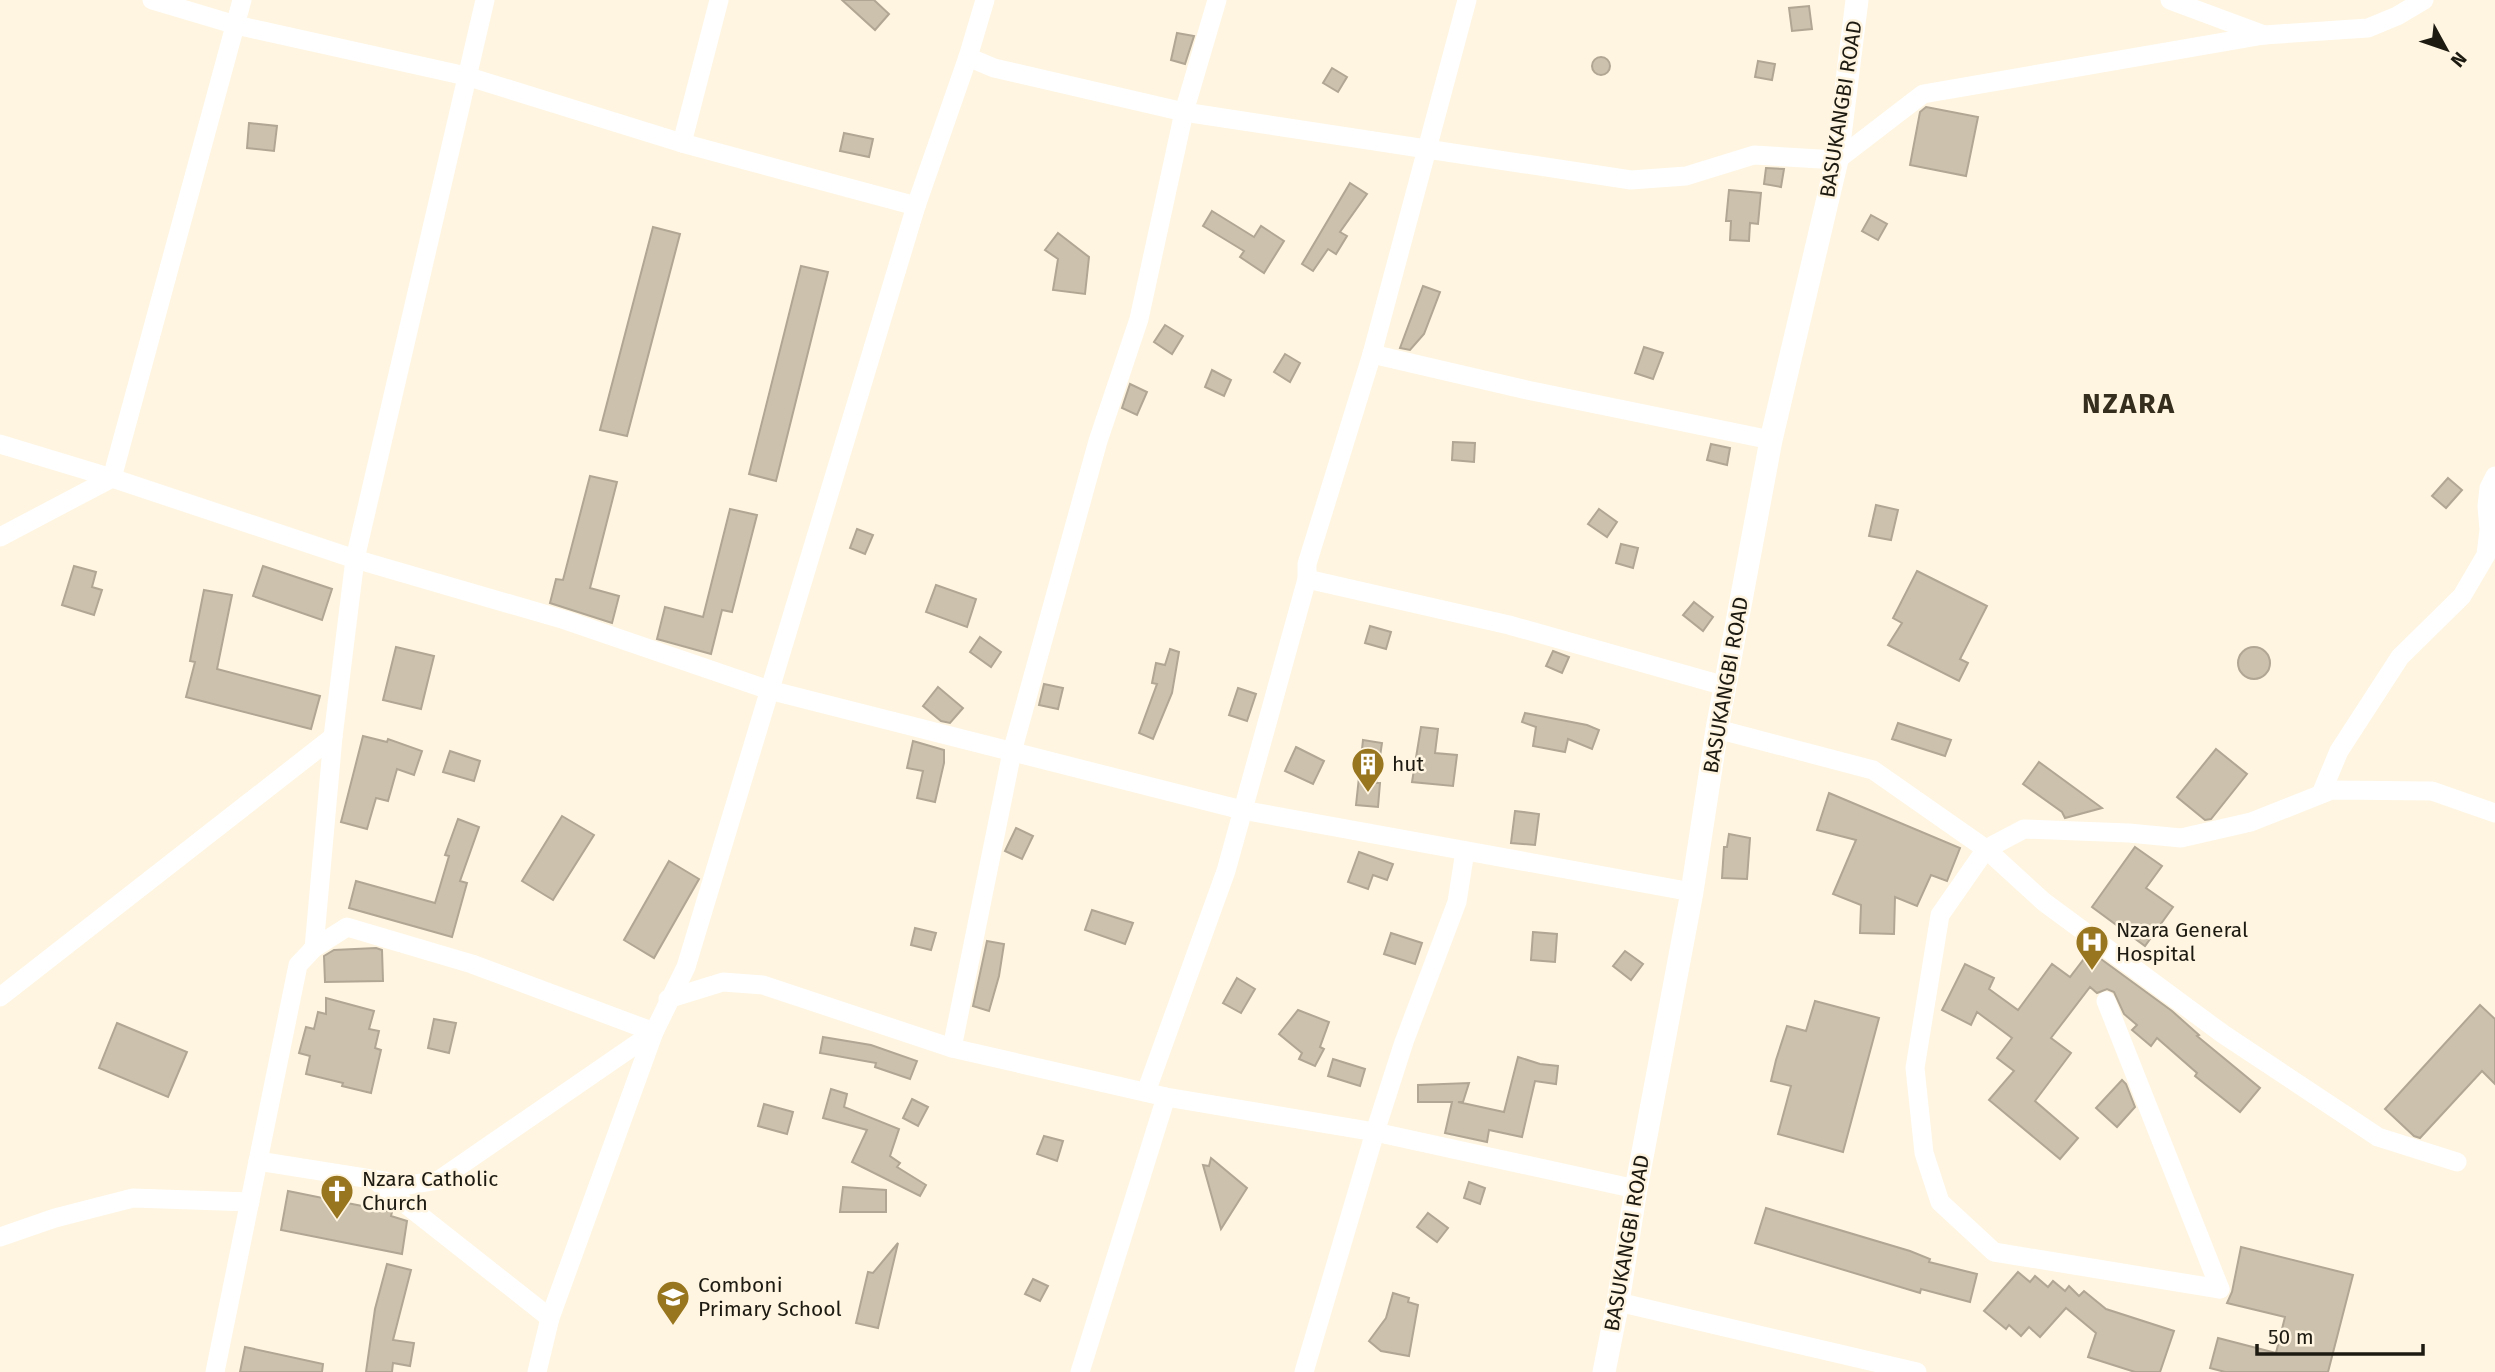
<svg xmlns="http://www.w3.org/2000/svg" width="2495" height="1372" font-family="'Fira Sans',sans-serif">
  <rect width="100%" height="100%" fill="#fff5e0"/>
  <g fill="#cbc1ad" stroke="#b0a693" stroke-width="2">
    <path d="M842,0H874L889,14L875,30Z"/>
    <path d="M1809,6L1812,29L1792,31L1789,8Z"/>
    <path d="M1177,33L1194,36L1185,64L1171,60Z"/>
    <circle cx="1601" cy="66" r="9"/>
    <path d="M1758,61L1775,64L1772,80L1755,77Z"/>
    <path d="M1332,68L1347,77L1338,92L1323,83Z"/>
    <path d="M1926,107L1978,117L1966,176L1910,165L1920,112Z"/>
    <path d="M249,123L277,126L274,151L247,148Z"/>
    <path d="M844,133L873,139L869,157L840,151Z"/>
    <path d="M1766,168L1784,169L1781,187L1764,184Z"/>
    <path d="M1350,183L1367,194L1340,232L1347,236L1336,254L1328,249L1313,271L1302,264Z"/>
    <path d="M1729,190L1761,193L1758,224L1750,223L1749,241L1730,240L1731,221H1726Z"/>
    <path d="M1212,211L1254,237L1261,226L1284,241L1264,273L1240,257L1244,251L1203,226Z"/>
    <path d="M1871,215L1887,224L1878,240L1862,231Z"/>
    <path d="M653,227L680,234L627,436L600,430Z"/>
    <path d="M1058,233L1089,257L1085,294L1053,290L1058,259L1045,250Z"/>
    <path d="M801,266L828,272L776,481L749,474Z"/>
    <path d="M1423,286L1440,292L1424,334L1410,350L1400,348Z"/>
    <path d="M1165,325L1183,336L1172,354L1154,342Z"/>
    <path d="M1644,347L1663,353L1653,379L1635,373Z"/>
    <path d="M1285,354L1300,363L1290,382L1274,372Z"/>
    <path d="M1212,370L1231,380L1224,396L1205,387Z"/>
    <path d="M1130,384L1147,392L1137,415L1122,408Z"/>
    <path d="M1453,442L1475,443L1474,462L1452,460Z"/>
    <path d="M1711,444L1730,448L1727,465L1707,460Z"/>
    <path d="M590,476L617,482L590,588L619,596L612,623L550,603L556,579L563,580Z"/>
    <path d="M2448,478L2462,490L2446,508L2432,496Z"/>
    <path d="M1876,505L1898,510L1891,540L1869,536Z"/>
    <path d="M730,509L757,515L732,612L722,610L711,654L657,639L665,607L703,617Z"/>
    <path d="M1599,509L1617,522L1607,537L1588,524Z"/>
    <path d="M857,529L873,535L865,554L850,548Z"/>
    <path d="M1621,544L1638,548L1633,568L1616,563Z"/>
    <path d="M74,566L96,572L92,587L102,590L94,615L62,605Z"/>
    <path d="M263,566L332,589L322,620L253,596Z"/>
    <path d="M1917,571L1987,606L1960,659L1968,663L1959,681L1888,645L1902,623L1893,618Z"/>
    <path d="M936,585L976,599L967,627L926,612Z"/>
    <path d="M204,590L232,595L217,669L320,696L311,729L186,697L195,662L190,661Z"/>
    <path d="M1694,602L1713,617L1703,631L1683,615Z"/>
    <path d="M1370,626L1391,632L1386,649L1365,643Z"/>
    <path d="M980,637L1001,652L991,667L970,652Z"/>
    <path d="M396,647L434,656L421,709L383,700Z"/>
    <circle cx="2254" cy="663" r="16"/>
    <path d="M1170,649L1179,652L1172,693L1153,739L1139,733L1157,684L1152,683L1156,663L1165,665Z"/>
    <path d="M1553,651L1569,657L1562,673L1546,666Z"/>
    <path d="M1044,684L1063,688L1058,709L1039,705Z"/>
    <path d="M938,687L963,708L950,723L941,721L923,706Z"/>
    <path d="M1238,688L1256,694L1247,721L1229,715Z"/>
    <path d="M1525,713L1587,725L1599,730L1592,749L1568,739L1565,752L1533,746L1536,727L1522,722Z"/>
    <path d="M1898,723L1951,740L1945,756L1892,739Z"/>
    <path d="M1421,727L1438,729L1435,753L1457,755L1453,786L1412,782Z"/>
    <path d="M363,736L387,742L388,739L422,751L414,775L397,769L388,801L376,798L367,829L341,822Z"/>
    <path d="M1363,740L1382,743L1376,783H1380L1378,807L1356,805Z"/>
    <path d="M913,741L944,750V763L935,802L917,798L923,771L907,768Z"/>
    <path d="M1296,747L1324,761L1313,784L1285,771Z"/>
    <path d="M2216,749L2247,774L2211,819L2205,820L2177,797Z"/>
    <path d="M450,751L480,761L474,781L443,772Z"/>
    <path d="M2039,762L2102,808L2065,818L2062,812L2023,784Z"/>
    <path d="M1829,793L1960,848L1947,881L1931,875L1917,906L1895,897L1894,934L1860,933L1861,905L1833,894L1856,840L1817,830Z"/>
    <path d="M1515,811L1539,814L1535,845L1511,843Z"/>
    <path d="M562,816L594,835L553,900L522,881Z"/>
    <path d="M458,819L479,827L460,881L467,883L452,937L349,908L356,881L435,903L449,856L445,855Z"/>
    <path d="M1016,828L1033,836L1022,859L1005,851Z"/>
    <path d="M1729,834L1750,838L1747,879L1722,878L1724,847H1727Z"/>
    <path d="M2135,847L2162,866L2146,888L2173,907L2145,946L2092,907Z"/>
    <path d="M1359,852L1393,864L1387,880L1373,875L1368,889L1348,882Z"/>
    <path d="M669,861L699,879L654,958L624,940Z"/>
    <path d="M1092,910L1133,923L1125,944L1085,930Z"/>
    <path d="M915,928L936,933L931,950L911,945Z"/>
    <path d="M1533,932L1557,934L1555,962L1531,960Z"/>
    <path d="M1391,933L1422,943L1415,964L1384,954Z"/>
    <path d="M987,941L1004,944L999,976L989,1011L973,1006Z"/>
    <path d="M376,948L382,950L383,981L325,982L324,956L334,950Z"/>
    <path d="M1625,951L1643,964L1631,980L1613,966Z"/>
    <path d="M2090,951L2172,1011L2199,1035L2197,1036L2260,1088L2240,1112L2195,1076L2197,1073L2157,1038L2151,1046L2132,1030L2137,1025L2124,1014L2114,992L2107,989L2097,993L2090,987L2051,1038L2071,1053L2035,1101L2078,1138L2060,1159L1989,1100L2014,1071L1997,1058L2012,1038L1977,1012L1971,1025L1942,1010L1965,964L1994,978L1989,989L2018,1010L2052,964L2070,977Z"/>
    <path d="M1237,978L1255,989L1241,1013L1223,1003Z"/>
    <path d="M326,998L374,1011L369,1029L379,1031L375,1048L381,1050L371,1093L342,1086L343,1083L306,1074L310,1056L299,1053L306,1027L314,1029L318,1012L326,1014Z"/>
    <path d="M1815,1001L1879,1018L1843,1152L1778,1134L1791,1086L1771,1081L1776,1060L1787,1026L1806,1031Z"/>
    <path d="M2480,1005L2495,1019V1084L2482,1071L2420,1138L2414,1136L2385,1109Z"/>
    <path d="M1298,1010L1329,1022L1320,1047L1324,1049L1315,1066L1299,1059L1302,1053L1279,1034Z"/>
    <path d="M434,1019L456,1023L449,1053L428,1048Z"/>
    <path d="M117,1023L187,1052L168,1097L99,1068Z"/>
    <path d="M823,1037L871,1045L917,1061L910,1079L875,1067L876,1063L820,1053Z"/>
    <path d="M1518,1057L1540,1064L1558,1066L1556,1084L1535,1081L1522,1137L1489,1130L1487,1142L1445,1133L1452,1102H1418V1085L1469,1083L1463,1102H1458L1504,1112Z"/>
    <path d="M1333,1059L1365,1069L1360,1086L1328,1076Z"/>
    <path d="M2122,1080L2126,1084L2135,1107L2117,1127L2096,1108Z"/>
    <path d="M831,1089L847,1094L844,1107L899,1129L890,1156L900,1163L897,1167L926,1185L920,1196L852,1162L867,1130L823,1118Z"/>
    <path d="M912,1099L928,1107L918,1126L903,1118Z"/>
    <path d="M764,1104L793,1112L787,1134L758,1126Z"/>
    <path d="M1044,1136L1063,1141L1057,1161L1037,1154Z"/>
    <path d="M1211,1158L1247,1188L1221,1229L1203,1165L1209,1166Z"/>
    <path d="M1469,1182L1485,1188L1480,1204L1464,1198Z"/>
    <path d="M843,1187L886,1190V1212H840Z"/>
    <path d="M288,1191L392,1212L391,1216L407,1221L402,1254L281,1230Z"/>
    <path d="M1766,1208L1910,1251L1930,1259L1929,1262L1977,1274L1970,1302L1921,1289L1920,1293L1755,1243Z"/>
    <path d="M1428,1213L1448,1228L1437,1242L1417,1227Z"/>
    <path d="M898,1243L878,1328L856,1323L868,1272L873,1273Z"/>
    <path d="M2241,1247L2353,1275L2328,1372H2225L2210,1368L2218,1338L2276,1353L2285,1317L2227,1303L2232,1292Z"/>
    <path d="M387,1264L411,1270L393,1340L414,1343L410,1366L393,1363L392,1372H366L375,1309Z"/>
    <path d="M2018,1272L2030,1282L2035,1276L2048,1287L2053,1281L2065,1291L2069,1286L2079,1296L2084,1291L2106,1309L2174,1331L2160,1372H2135L2088,1357L2096,1333L2066,1308L2040,1337L2029,1327L2021,1336L2009,1325L2006,1329L1984,1311Z"/>
    <path d="M1033,1279L1048,1286L1040,1301L1025,1294Z"/>
    <path d="M1393,1293L1409,1298L1408,1302L1418,1305L1409,1356L1381,1351L1369,1341L1386,1318Z"/>
    <path d="M245,1347L323,1364L322,1372H240Z"/>
  </g>
  <g fill="none" stroke-linecap="round" stroke-linejoin="round">
    <g stroke="#fff" stroke-width="19">
      <path d="M152,0L236,25L466,76L682,143L916,206"/>
      <path d="M2170,0L2264,35"/>
      <path d="M968,57L994,68L1184,112L1631,180L1686,176L1754,155L1837,160L1923,94L2264,35L2368,28L2397,16L2424,0"/>
      <path d="M682,143L719,0"/>
      <path d="M1372,354L1527,390L1771,440"/>
      <path d="M0,444L112,478L355,559L565,620L769,690L1242,810L1692,892"/>
      <path d="M0,537L112,478L242,0"/>
      <path d="M1307,579L1509,625L1725,686"/>
      <path d="M1717,729L1873,770L1986,849L2044,902L2223,1034L2378,1137L2457,1162"/>
      <path d="M2321,794L2339,751L2400,657L2462,596L2486,555L2489,530L2487,506L2489,488L2495,476"/>
      <path d="M314,948L333,737L355,559L485,0"/>
      <path d="M0,997L333,737"/>
      <path d="M668,999L723,982L763,985L952,1048L1166,1097L1375,1132L1636,1189"/>
      <path d="M2106,1001L2220,1289"/>
      <path d="M952,1048L1012,752L1098,441L1139,319L1184,112L1217,0"/>
      <path d="M1146,1092L1226,871L1307,579V564L1372,354L1467,0"/>
      <path d="M258,1161L409,1185L439,1180L654,1032"/>
      <path d="M375,1180L550,1318"/>
      <path d="M0,1237L55,1218L133,1198L250,1202"/>
      <path d="M2220,1289L1994,1252L1940,1202L1924,1153L1915,1068L1940,915L1986,849L2024,829L2129,833L2181,838L2251,822L2332,790L2432,791L2495,813"/>
      <path d="M1618,1302L1917,1372"/>
      <path d="M215,1372L298,965L314,948L347,927L472,964L654,1032"/>
      <path d="M537,1372L550,1318L654,1032L686,967L916,206L968,57L985,0"/>
      <path d="M1080,1372L1166,1097"/>
      <path d="M1304,1372L1375,1132L1404,1042L1457,902L1465,851"/>
    </g>
    <path stroke="#fff" stroke-width="23" d="M1604,1372L1618,1302L1636,1189L1692,892L1717,729L1771,440L1837,160L1857,0"/>
  </g>
  <defs>
    <symbol id="building-pin" viewBox="-11 -11 22 30"><path d="M0 17L-7.5 6A9.5 9.5 0 1 1 7.5 6Z" fill="#98751f" stroke="#fff5e0"/><path d="M-4-6H4V6H1V3H-1V6H-4ZM-2.5-4.3h1.7v1.8h-1.7ZM.8-4.3h1.7v1.8H.8ZM-2.5-1h1.7V.8h-1.7ZM.8-1h1.7V.8H.8Z" fill="#fff"/></symbol>
    <symbol id="hospital-pin" viewBox="-11 -11 22 30"><path d="M0 17L-7.5 6A9.5 9.5 0 1 1 7.5 6Z" fill="#98751f" stroke="#fff5e0"/><path d="M-5-5h3v3.5h4V-5h3V5h-3V1.5h-4V5h-3Z" fill="#fff"/></symbol>
    <symbol id="church-pin" viewBox="-11 -11 22 30"><path d="M0 17L-7.5 6A9.5 9.5 0 1 1 7.5 6Z" fill="#98751f" stroke="#fff5e0"/><path d="M-1.2-6h2.4v3.5h3.3v2.4h-3.3V6h-2.4V-.1h-3.3v-2.4h3.3Z" fill="#fff"/></symbol>
    <symbol id="school-pin" viewBox="-11 -11 22 30"><path d="M0 17L-7.5 6A9.5 9.5 0 1 1 7.5 6Z" fill="#98751f" stroke="#fff5e0"/><path d="M0-5L7-2L0 1L-7-2ZM-4 1L0 2.5L4 1V4Q0 6-4 4Z" fill="#fff"/></symbol>
  </defs>
  <g fill-rule="evenodd">
    <use href="#building-pin" x="1349" y="745" width="38" height="52"/>
    <use href="#hospital-pin" x="2073" y="923" width="38" height="52"/>
    <use href="#church-pin" x="318" y="1172" width="38" height="52"/>
    <use href="#school-pin" x="654" y="1278" width="38" height="52"/>
  </g>
  <g text-anchor="middle" stroke-width="5" stroke-linejoin="round" paint-order="stroke">
    <g font-size="21" fill="#1d1a12" stroke="#fff5e0">
      <text transform="translate(1841 109) rotate(-81)" y="7">BASUKANGBI ROAD</text>
      <text transform="translate(1726 685) rotate(-80)" y="7">BASUKANGBI ROAD</text>
      <text transform="translate(1627 1243) rotate(-80)" y="7">BASUKANGBI ROAD</text>
    </g>
    <g font-size="21" fill="#1d1a12" stroke="#fff5e0" text-anchor="start">
      <text x="1392" y="771">hut</text>
      <text x="2116" y="937">Nzara General<tspan x="2116" dy="24">Hospital</tspan></text>
      <text x="362" y="1186">Nzara Catholic<tspan x="362" dy="24">Church</tspan></text>
      <text x="698" y="1292">Comboni<tspan x="698" dy="24">Primary School</tspan></text>
    </g>
    <g font-size="28" font-weight="bold" letter-spacing="2" fill="#352d1d" stroke="#fff5e0">
      <text x="2129" y="413">NZARA</text>
    </g>
  </g>
  <g transform="translate(2446 49) rotate(130)" stroke="#fff5e0" stroke-width="5" paint-order="stroke">
  <path d="M0-5L12 26L0 18L-12 26Z" fill="#1d1a12"/>
  <text y="-10" font-size="19" font-weight="bold" text-anchor="middle" fill="#1d1a12">N</text>
  </g>
  <path d="M2257 1344v10h166v-10" fill="none" stroke="#1d1a12" stroke-width="3.5"/>
  <text x="2268" y="1344" font-size="21" fill="#1d1a12" stroke="#fff5e0" stroke-width="5" paint-order="stroke">50 m</text>
</svg>
